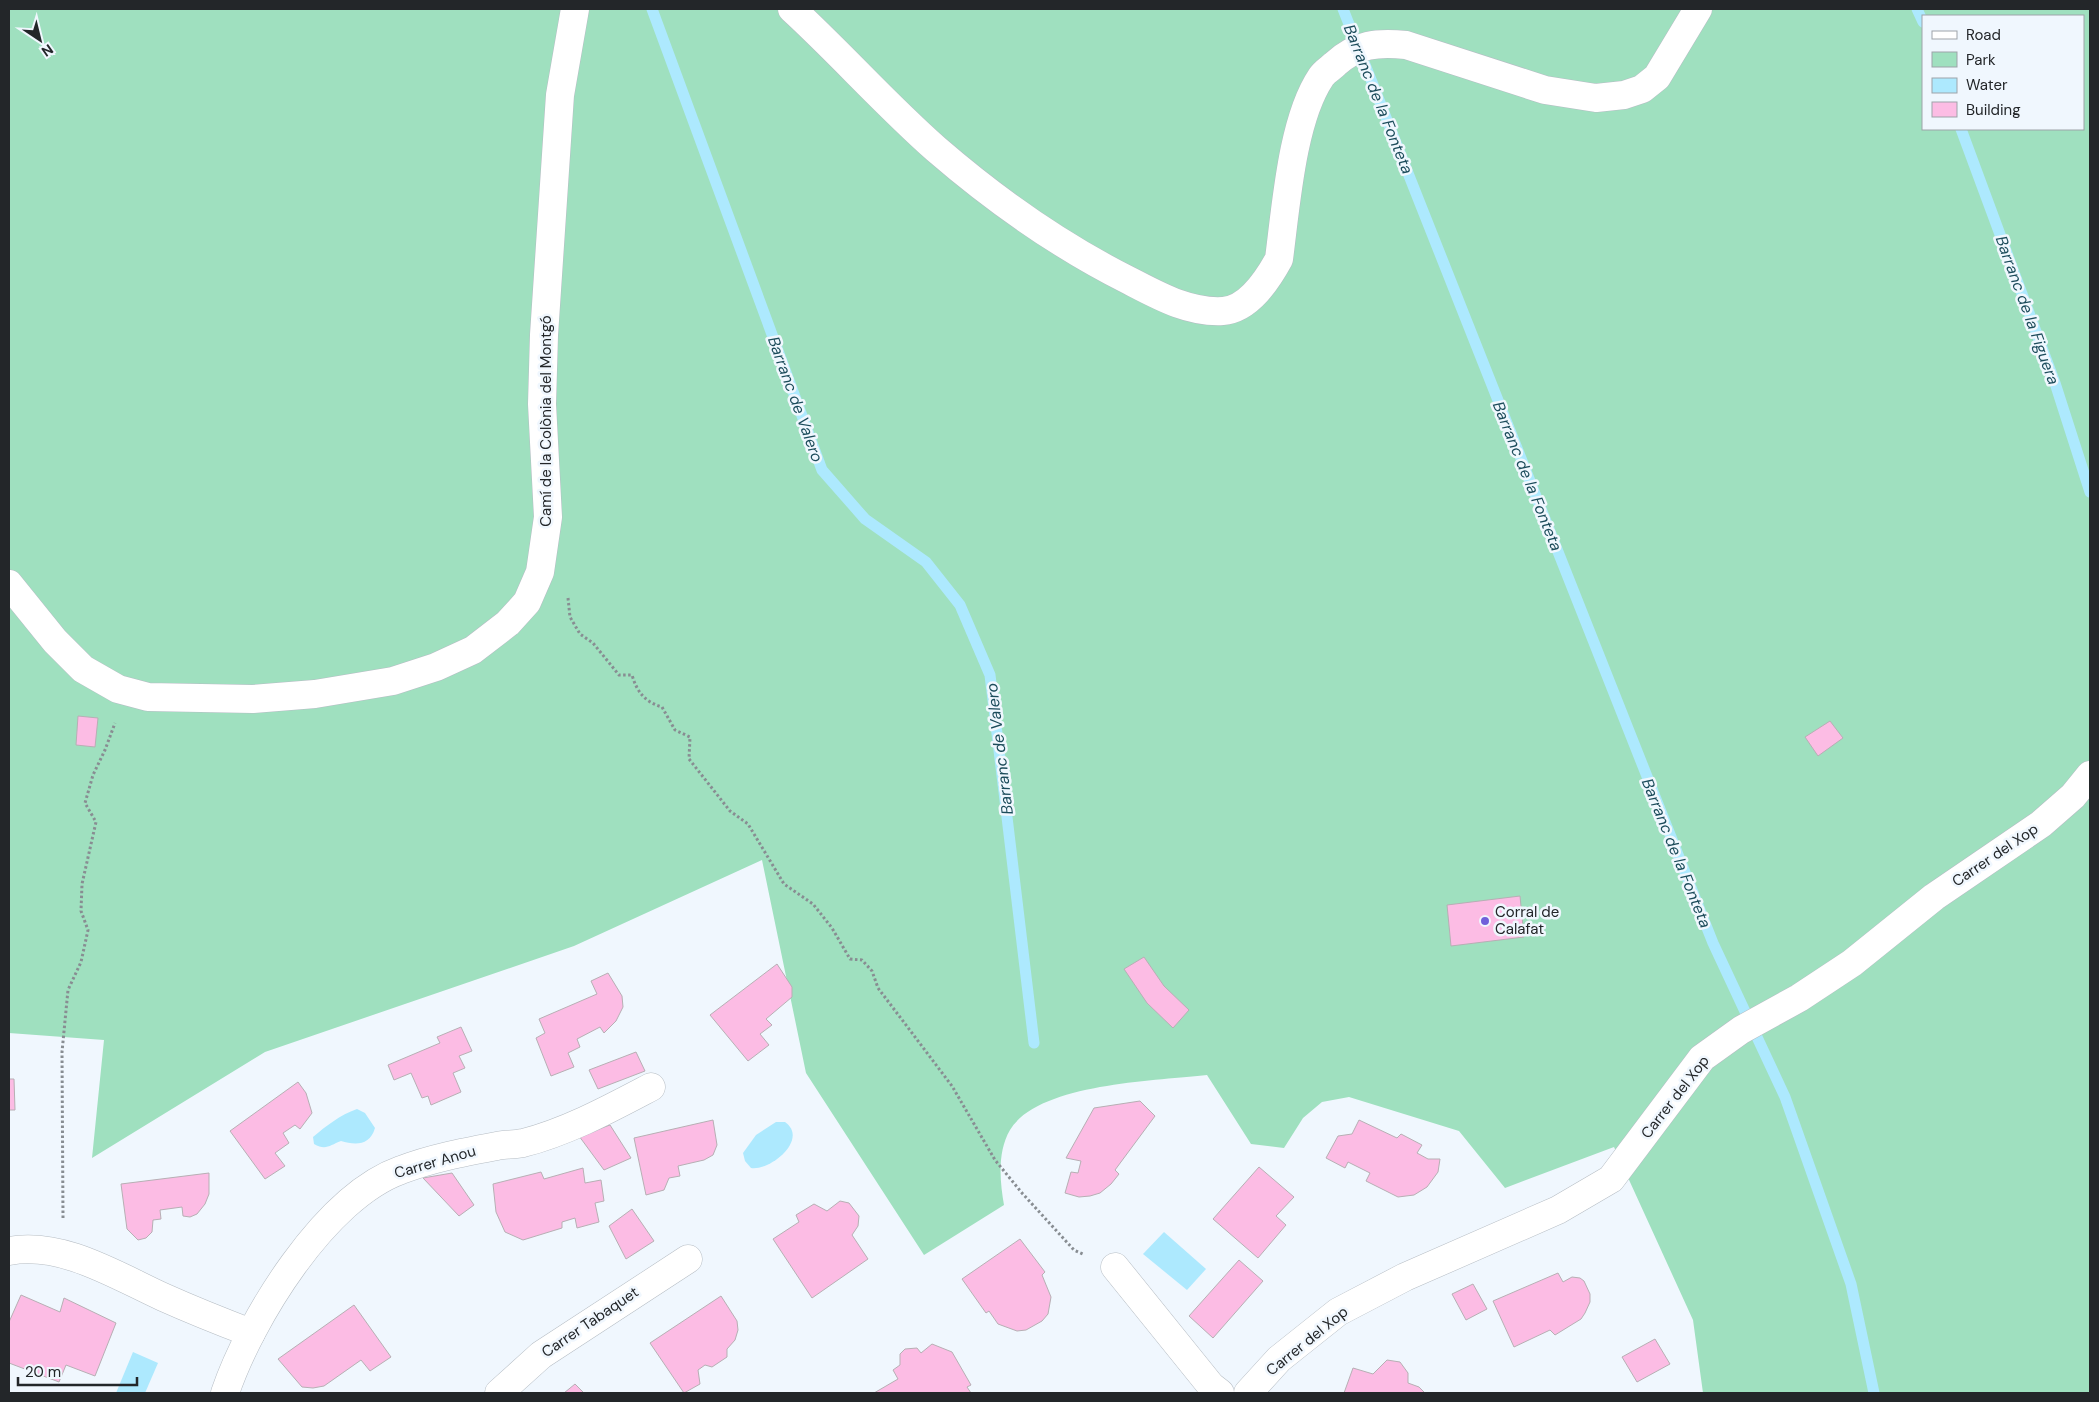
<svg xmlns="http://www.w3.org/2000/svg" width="2099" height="1402" font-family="'DM Sans',sans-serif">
  <rect width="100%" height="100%" fill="#f0f7fe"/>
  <path fill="#9fe0bf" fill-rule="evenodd" d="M9,9H2090V1393H1703L1693,1320L1614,1147L1505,1188L1459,1131L1349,1097L1322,1102L1303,1118L1284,1148L1251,1144L1207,1075C1156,1081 1038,1083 1010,1130C997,1152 1000,1182 1004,1205L924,1255L806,1073L762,860L574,946L265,1052L92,1158L104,1040L9,1033ZM1923,16H2083V129H1923Z"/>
  <g fill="#ade9fe">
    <path d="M357,1109L365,1113L375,1128C370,1146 355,1145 341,1141C330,1145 326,1151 314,1144L313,1137C326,1126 340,1115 357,1109Z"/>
    <path d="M776,1122H785C809,1139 771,1171 751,1168L745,1161L743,1153L756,1135Z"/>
    <path d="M1164,1232L1206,1269L1187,1290L1143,1254Z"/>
    <path d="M133,1352L158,1363L145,1393H116Z"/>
  </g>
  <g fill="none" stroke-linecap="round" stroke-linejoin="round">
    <g stroke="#ade9fe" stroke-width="11">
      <path d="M652,9L822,470L865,519L926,562L960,605L990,675L1034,1043"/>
      <path d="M1343,9L1713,943L1785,1097L1851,1284L1874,1393"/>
      <path d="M1917,9L1923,22"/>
      <path d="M1961,129L2055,383L2090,492"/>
    </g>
  </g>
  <g fill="#fcbce4" stroke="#b7afb4">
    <path d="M78,716L98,718L95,747L76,745Z"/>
    <path d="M1830,721L1843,738L1818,756L1805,737Z"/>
    <path d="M1520,896L1524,937L1451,946L1447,905Z"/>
    <path d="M1144,957L1164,986L1189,1010L1173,1028L1147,1003L1124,969Z"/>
    <path d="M777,964L792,987V997L766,1019L772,1025L760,1034L769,1045L748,1061L710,1015Z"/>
    <path d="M608,973L622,996L623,1007L616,1021L604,1033L600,1027L577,1039L580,1047L568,1053L574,1067L551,1076L536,1038L545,1033L539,1019L597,994L591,981Z"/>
    <path d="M461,1027L472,1051L459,1056L465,1068L453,1073L461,1092L431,1105L428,1096L422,1098L411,1073L394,1080L388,1065L440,1043L437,1037Z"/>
    <path d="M636,1052L645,1071L598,1089L589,1070Z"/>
    <path d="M9,1079H14L15,1110H9Z"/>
    <path d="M298,1082L306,1093L312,1113L300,1129L295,1125L283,1133L289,1143L275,1153L285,1166L265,1179L230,1131Z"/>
    <path d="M1140,1101L1155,1116L1115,1170L1119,1174L1111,1184L1100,1193L1090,1196L1079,1197L1065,1193L1071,1172L1078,1173L1081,1161L1066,1158L1094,1108Z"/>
    <path d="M713,1120L717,1145L713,1155L704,1160L678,1166L680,1176L669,1178L664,1190L646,1195L634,1138Z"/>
    <path d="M1359,1120L1397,1138L1401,1134L1422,1145L1417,1153L1428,1159H1440L1438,1172L1427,1187L1414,1195L1398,1197L1366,1181L1370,1173L1348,1162L1345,1168L1326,1158L1338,1136L1352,1134Z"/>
    <path d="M610,1125L631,1158L604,1170L579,1136Z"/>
    <path d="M1259,1167L1294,1197L1276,1216L1286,1225L1258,1258L1213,1219Z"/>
    <path d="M583,1168L585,1183L601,1180L604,1201L595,1203L599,1222L577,1228L575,1218L562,1222V1228L523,1240L505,1232L496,1212L493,1184L541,1172L544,1179Z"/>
    <path d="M209,1173V1194L205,1204L197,1214L190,1217L183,1216L182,1207L160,1210L161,1219L153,1220L152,1232L146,1238L138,1240L127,1229L121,1184Z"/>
    <path d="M452,1173L474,1205L459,1216L423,1178Z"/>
    <path d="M840,1201L849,1203L859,1216L858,1226L852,1235L868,1259L812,1298L773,1239L799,1222L796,1215L814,1204L827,1211Z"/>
    <path d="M632,1209L654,1241L626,1259L609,1226Z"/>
    <path d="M1020,1239L1045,1272L1042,1275L1051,1297L1048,1314L1042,1321L1026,1330L1017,1331L998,1324L989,1311L986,1313L962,1279Z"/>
    <path d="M1239,1260L1263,1281L1213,1338L1189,1316Z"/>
    <path d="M1558,1273L1563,1282L1572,1277L1580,1278L1584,1281L1590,1294V1302L1585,1313L1581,1319L1555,1335L1550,1330L1514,1347L1493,1301Z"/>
    <path d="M1473,1284L1487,1309L1466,1320L1452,1294Z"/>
    <path d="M21,1295L60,1312L64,1298L116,1323L95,1376L66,1365L59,1382L9,1363V1322Z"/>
    <path d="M721,1296L737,1321L738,1330L735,1340L727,1349V1357L712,1367L705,1365L698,1370L700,1384L684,1393L650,1343Z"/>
    <path d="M354,1305L391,1357L370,1371L361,1360L324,1386L313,1388L302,1387L278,1359Z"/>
    <path d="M1655,1339L1670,1364L1637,1382L1622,1357Z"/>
    <path d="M932,1344L952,1352L971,1385L967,1387L971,1393H874L898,1379L893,1370L900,1365V1354L905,1349L917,1348L921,1353Z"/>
    <path d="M1387,1360L1400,1362L1408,1373V1383L1419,1387L1425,1393H1344L1353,1368L1373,1374Z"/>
    <path d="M575,1384L584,1393H564Z"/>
  </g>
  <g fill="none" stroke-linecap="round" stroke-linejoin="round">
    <defs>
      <g id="minor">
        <path d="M792,9C841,54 886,105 936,149C995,200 1060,246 1130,281C1159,296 1189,313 1223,311C1249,309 1268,279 1279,259C1286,206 1292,120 1321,77C1324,72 1331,68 1335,64C1357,44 1377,42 1406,45L1545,90L1596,98L1624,95L1642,89L1657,77L1698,9"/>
        <path d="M9,584L55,641L83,669L118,689L148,697L253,699L315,694L393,681L436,667L473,650L508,623L527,602L540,572L548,517L542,404L544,335L560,95L575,9"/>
        <path d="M9,1251C62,1241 117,1276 163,1297C192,1310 222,1322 251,1333"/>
        <path d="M1115,1267L1211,1386L1220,1393"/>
        <path d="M225,1393C250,1319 325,1197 401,1170C432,1158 465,1152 497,1146C505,1144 514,1145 523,1143C567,1132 611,1108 651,1087"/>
        <path d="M499,1393L541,1355L688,1259"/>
        <path d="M1248,1393L1279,1359L1338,1312L1405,1277L1558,1210L1611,1179L1702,1058L1741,1030L1799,998L1852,963L1934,897L2041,824L2073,796L2090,775"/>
      </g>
    </defs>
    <use href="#minor" stroke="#b6bdc4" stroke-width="29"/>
    <g stroke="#888d92" stroke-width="3" stroke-dasharray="2.5 2.5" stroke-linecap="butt">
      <path d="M568,598L570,617L580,634L593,643L619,675H632C637,692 645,702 662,707L675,730L690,737L689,759L730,811L748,824L784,884L813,904L832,928L850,959L862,960L872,971L878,988L952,1086L995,1160L1022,1193L1074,1250L1083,1254"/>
      <path d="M63,1218L62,1052L68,990L81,962L88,930L81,911L82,884L96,822L85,803L93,775L105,750L115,723"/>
    </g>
    <use href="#minor" stroke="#fff" stroke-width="28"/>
  </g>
  <circle fill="#7060da" stroke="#f0f7fe" stroke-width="2" cx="1485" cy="921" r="5"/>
  <g text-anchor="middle" stroke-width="5" stroke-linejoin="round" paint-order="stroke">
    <g font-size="15" fill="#232629" stroke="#f0f7fe">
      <text transform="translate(546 421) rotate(-90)" y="5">Camí de la Colònia del Montgó</text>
      <text transform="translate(1995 855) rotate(-34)" y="5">Carrer del Xop</text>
      <text transform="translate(1675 1097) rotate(-52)" y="5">Carrer del Xop</text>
      <text transform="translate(435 1162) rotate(-16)" y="5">Carrer Anou</text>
      <text transform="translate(590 1322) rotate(-34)" y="5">Carrer Tabaquet</text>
      <text transform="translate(1307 1341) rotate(-39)" y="5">Carrer del Xop</text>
    </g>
    <g font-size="15" fill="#232629" stroke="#f0f7fe" text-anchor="start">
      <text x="1495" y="917">Corral de<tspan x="1495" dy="17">Calafat</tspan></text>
    </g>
    <g font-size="16" font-style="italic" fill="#1c4c5b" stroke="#f0f7fe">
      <text transform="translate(1379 99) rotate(68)" y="6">Barranc de la Fonteta</text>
      <text transform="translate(2028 310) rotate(70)" y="6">Barranc de la Figuera</text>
      <text transform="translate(796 399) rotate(70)" y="6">Barranc de Valero</text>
      <text transform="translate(1528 476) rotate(68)" y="6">Barranc de la Fonteta</text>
      <text transform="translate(999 749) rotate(-97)" y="6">Barranc de Valero</text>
      <text transform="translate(1677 853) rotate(68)" y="6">Barranc de la Fonteta</text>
    </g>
  </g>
  <rect width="2099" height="1402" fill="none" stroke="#232629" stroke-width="20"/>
  <rect x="1922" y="15" width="162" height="115" fill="#f0f7fe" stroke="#9ea3a9"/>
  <rect x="1932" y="31" width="25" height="8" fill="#ffffff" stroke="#9ea3a9"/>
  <text x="1966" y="40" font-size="15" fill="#232629">Road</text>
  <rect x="1932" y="52" width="25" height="15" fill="#9fe0bf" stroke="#9ea3a9"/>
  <text x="1966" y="65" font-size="15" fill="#232629">Park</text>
  <rect x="1932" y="78" width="25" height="15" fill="#ade9fe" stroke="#9ea3a9"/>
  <text x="1966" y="90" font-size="15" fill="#232629">Water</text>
  <rect x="1932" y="102" width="25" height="15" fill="#fcbce4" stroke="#9ea3a9"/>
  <text x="1966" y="115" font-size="15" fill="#232629">Building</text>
  <g transform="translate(40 40) rotate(145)" stroke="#f0f7fe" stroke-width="4" paint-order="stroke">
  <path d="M0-4L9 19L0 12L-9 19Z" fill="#232629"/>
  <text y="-8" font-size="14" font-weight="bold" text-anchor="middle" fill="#232629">N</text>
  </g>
  <path d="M18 1377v8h119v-8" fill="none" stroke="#232629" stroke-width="2.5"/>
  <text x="25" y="1377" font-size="15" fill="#232629" stroke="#f0f7fe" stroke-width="4" paint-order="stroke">20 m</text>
</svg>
